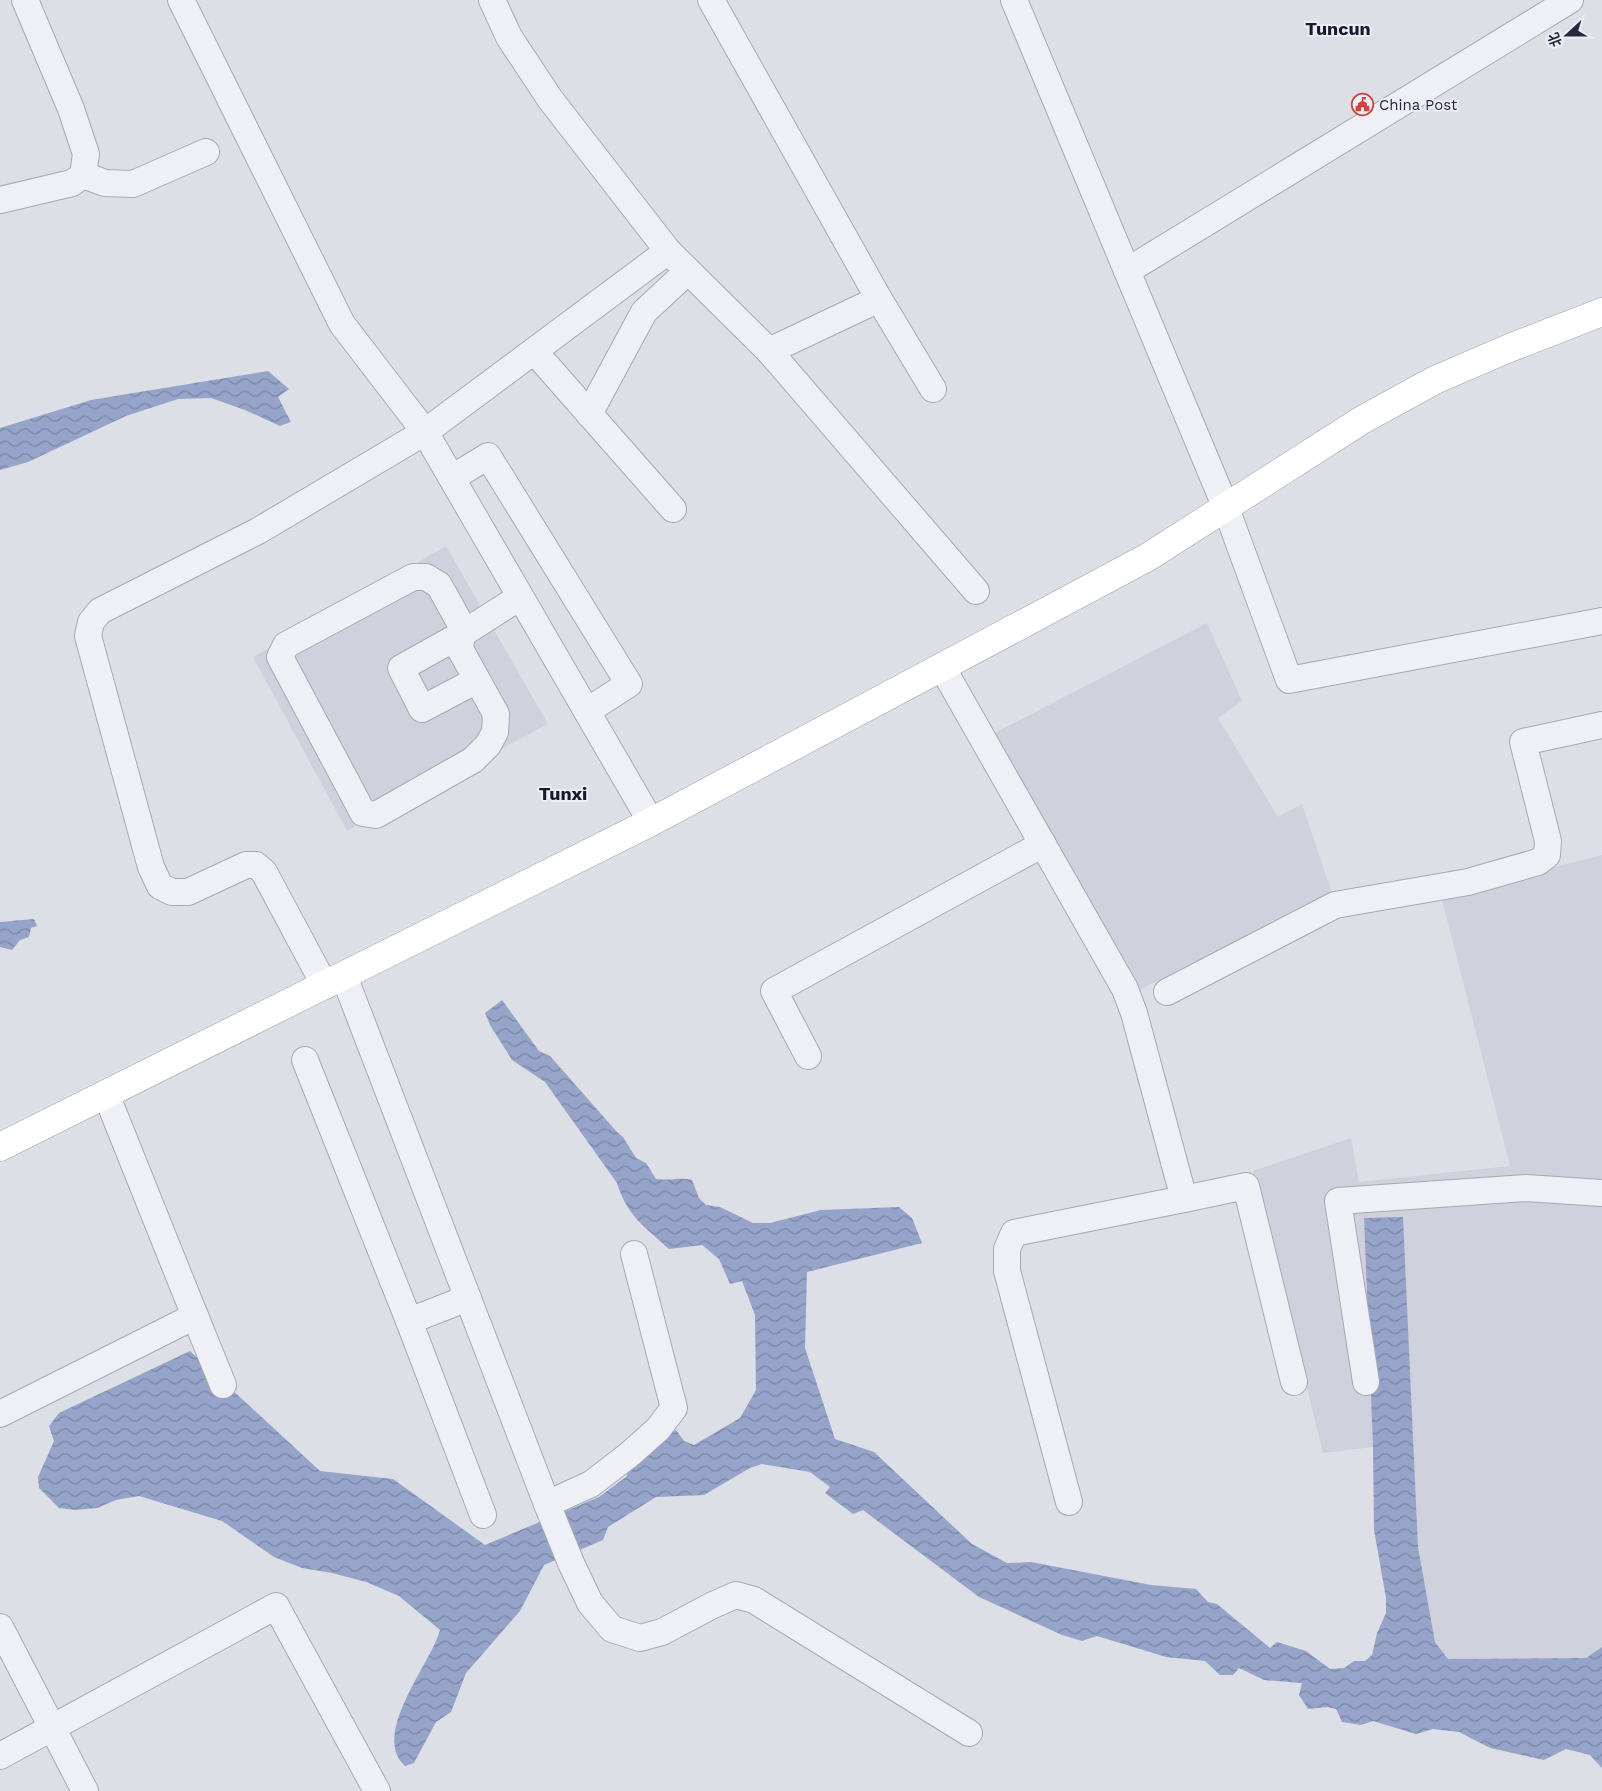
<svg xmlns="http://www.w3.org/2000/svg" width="1602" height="1791" font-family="'Work Sans','Noto Sans SC',sans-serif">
  <defs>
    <pattern id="water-waves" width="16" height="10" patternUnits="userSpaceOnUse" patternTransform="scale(1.25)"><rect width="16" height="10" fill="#96a4c9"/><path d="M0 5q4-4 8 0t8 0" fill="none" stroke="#7a86a5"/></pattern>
  </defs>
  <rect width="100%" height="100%" fill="#dddfe7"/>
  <g fill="#cfd1dc">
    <path d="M446,546L548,724L347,831L253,657Z"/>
    <path d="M1207,623L1242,701L1218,718L1278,817L1302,804L1332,893L1137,991L991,735Z"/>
    <path d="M1602,855V1647L1586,1658L1447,1659L1435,1642L1418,1547L1403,1218H1364L1373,1447L1323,1453L1253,1171L1351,1138L1359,1182L1510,1166L1441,896Z"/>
  </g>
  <g fill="url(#water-waves)">
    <path d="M268,371L289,389L278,397L291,422L280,426L245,410L211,398L178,399L126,416L28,462L0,470V428L91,400Z"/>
    <path d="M34,919L37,926L31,928L29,937L20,940L12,950L0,947V922Z"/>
    <path d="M502,1000L539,1051L550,1056L617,1132L623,1137L636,1158L646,1163L656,1179C669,1181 680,1177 692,1180L699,1198L706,1205L720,1207L753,1223H770L821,1210L899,1207L912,1218L922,1243L807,1272L805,1348L835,1439L874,1452L972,1544L1007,1563L1031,1562L1151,1585L1196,1589L1208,1602L1217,1604L1270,1648L1277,1642L1306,1651L1330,1669L1344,1668L1354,1661H1365L1372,1655L1377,1633L1386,1613V1598L1374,1530L1373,1447L1364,1218L1403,1217L1418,1547L1435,1642L1448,1659L1586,1658L1602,1647V1768L1590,1755L1566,1749L1544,1760L1490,1748L1459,1732L1433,1729L1416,1734L1373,1721L1361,1725L1342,1722L1336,1709L1327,1707L1308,1709L1299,1695L1302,1683L1264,1680L1239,1668L1233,1675H1220L1205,1661L1166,1657L1097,1636L1082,1641L1062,1635L979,1597L863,1510L853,1514L825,1493L830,1487L810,1472L762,1464L750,1468L704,1495L656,1497L608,1527L603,1540L544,1565L520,1611L466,1673L451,1712L436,1722L414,1763L405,1766C370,1734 431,1664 440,1630L399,1596L366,1582L332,1573L302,1568L274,1557L222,1521L139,1496L116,1500L97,1508L75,1510L59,1508L39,1488L38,1477L54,1441L49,1426L59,1413L190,1351L320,1471L393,1479L485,1545L599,1497L626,1477L634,1460L676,1430L684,1441L694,1445L740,1418L756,1390L755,1315L742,1281L730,1284L719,1259L702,1245L669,1249C645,1227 627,1216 617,1183L545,1082L512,1060L490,1025L485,1013Z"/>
  </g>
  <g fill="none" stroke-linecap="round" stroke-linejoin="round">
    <defs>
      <g id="minor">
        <path d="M181,0L342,324L425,432L651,822"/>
        <path d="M711,0L879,299L769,351"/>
        <path d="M1014,0L1226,508L1289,680L1602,621"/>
        <path d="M83,175L105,183L133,184L206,152"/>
        <path d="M0,200L72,183L83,175L86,154L71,109L25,0"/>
        <path d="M668,251L769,351L976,591"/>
        <path d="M1127,271L1570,0"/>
        <path d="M879,299L933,389"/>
        <path d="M534,351L673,509"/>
        <path d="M589,414L644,312L688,271"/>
        <path d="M452,478L488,456L629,684L587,711"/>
        <path d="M942,667L1125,989L1134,1013L1184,1199L1014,1233L1007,1249V1271L1069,1502"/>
        <path d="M477,680L422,709L401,668L462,634L460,623L439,585L426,577H413L286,645L280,657L363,813L376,815L473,760L488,745L495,732L496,714L460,649L462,634L520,597"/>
        <path d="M344,976L547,1504L571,1563L590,1603L612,1629L640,1638L662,1632L713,1605L736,1595L754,1600L969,1733"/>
        <path d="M325,986L264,872L256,865H246L188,892H172L160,886L151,867L88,636L91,622L100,611L258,531L425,432L668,251L550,99L509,37L492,0"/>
        <path d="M1167,992L1335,905L1468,882L1538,862L1547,855L1548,841L1523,742L1602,725"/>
        <path d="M808,1056L774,991L1043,844"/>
        <path d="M305,1060L409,1321L483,1515"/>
        <path d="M1184,1199L1246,1186L1294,1382"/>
        <path d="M195,1316L223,1385"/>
        <path d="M409,1321L468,1298"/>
        <path d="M1366,1382L1338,1201L1526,1188L1602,1193"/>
        <path d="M0,1414L195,1316L106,1094"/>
        <path d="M547,1504L591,1484L630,1454L658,1429L674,1408L634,1254"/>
        <path d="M0,1627L85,1791"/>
        <path d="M0,1756L276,1606L377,1791"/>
      </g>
      <path id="major" d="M0,1147L651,822L1032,619L1148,557L1362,420L1435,380L1507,349L1602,312"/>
    </defs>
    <use href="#minor" stroke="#a6a9b4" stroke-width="28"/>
    <use href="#major" stroke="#9ca0b3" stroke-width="29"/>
    <use href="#minor" stroke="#eff0f6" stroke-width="26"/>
    <use href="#major" stroke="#fff" stroke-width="28"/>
  </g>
  <defs>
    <symbol id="civic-ring" viewBox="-11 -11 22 22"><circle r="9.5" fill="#eceef5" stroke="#d3433b" stroke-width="1.5"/><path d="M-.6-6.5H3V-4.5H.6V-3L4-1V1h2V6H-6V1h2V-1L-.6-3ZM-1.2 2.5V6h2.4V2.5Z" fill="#d3433b"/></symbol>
  </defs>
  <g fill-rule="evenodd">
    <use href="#civic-ring" x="1350" y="92" width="25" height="25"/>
  </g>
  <g text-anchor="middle" stroke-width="4" stroke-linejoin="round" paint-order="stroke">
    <g font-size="15" fill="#262a3e" stroke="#eceef5" text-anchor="start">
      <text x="1379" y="110">China Post</text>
    </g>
    <g font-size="18" font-weight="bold" fill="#181b2f" stroke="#eceef5">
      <text x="1338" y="35">Tuncun</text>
      <text x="563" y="800">Tunxi</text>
    </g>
  </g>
  <g transform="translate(1567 35) rotate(249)" stroke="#eceef5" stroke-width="4" paint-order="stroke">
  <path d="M0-4L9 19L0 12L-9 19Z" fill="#262a3e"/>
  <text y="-8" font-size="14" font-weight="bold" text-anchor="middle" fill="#262a3e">北</text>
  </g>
</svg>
